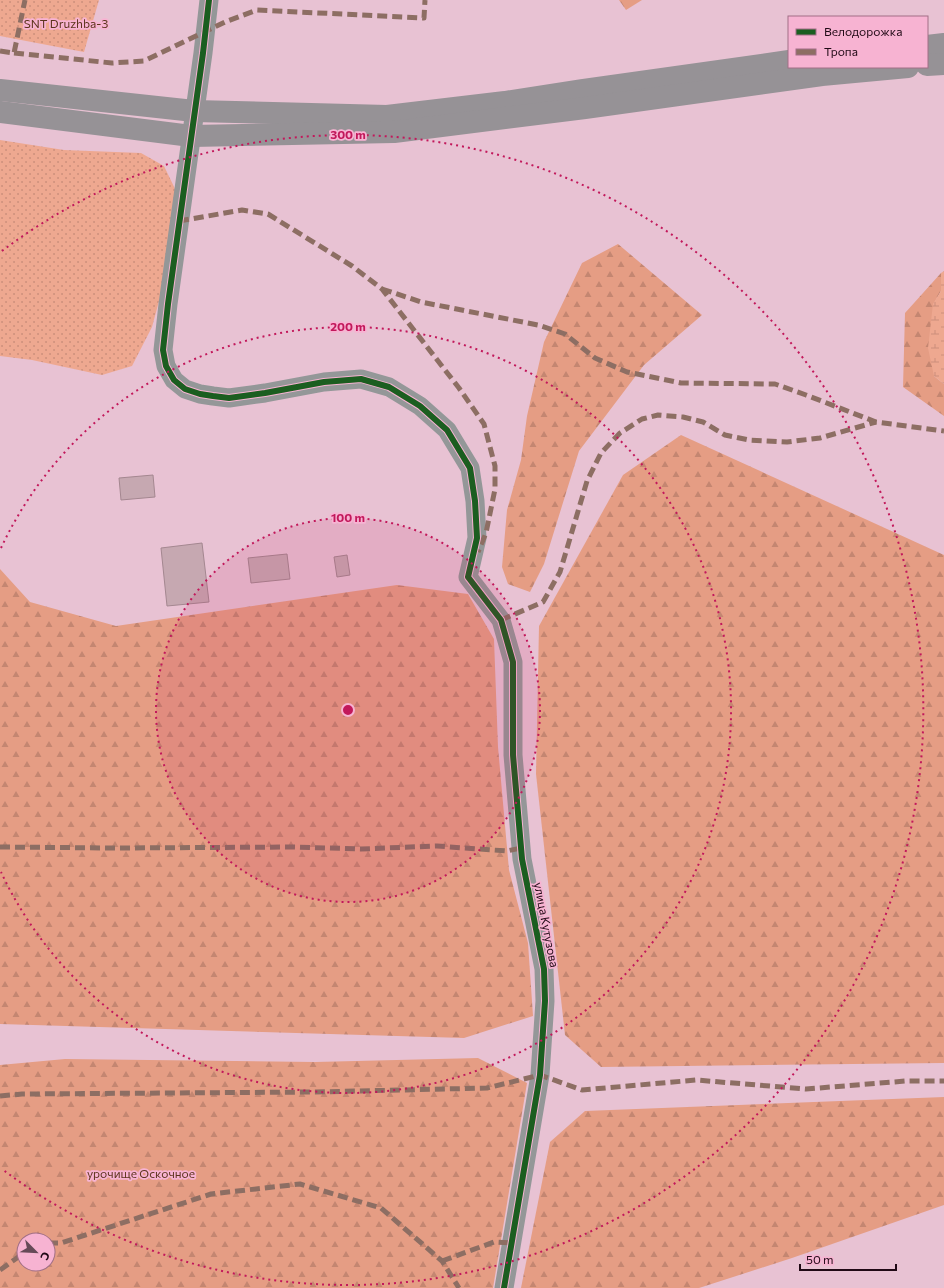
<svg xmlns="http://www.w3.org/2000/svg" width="944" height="1288" font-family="Commissioner,sans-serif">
  <defs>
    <pattern id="grass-dots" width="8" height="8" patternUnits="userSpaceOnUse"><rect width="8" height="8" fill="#eea890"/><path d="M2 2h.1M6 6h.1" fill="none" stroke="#cc8f7b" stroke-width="1.8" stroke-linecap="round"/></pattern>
    <pattern id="forest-firs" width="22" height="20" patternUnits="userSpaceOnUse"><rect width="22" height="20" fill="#e59d84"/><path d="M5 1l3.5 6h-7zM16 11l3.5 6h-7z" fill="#c48671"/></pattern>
    <pattern id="wetland-marsh" width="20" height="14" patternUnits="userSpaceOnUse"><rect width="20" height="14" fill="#eea890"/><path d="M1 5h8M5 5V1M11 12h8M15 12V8" fill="none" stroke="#cc8f7b"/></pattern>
  </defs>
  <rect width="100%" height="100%" fill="#e8c2d3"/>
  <g fill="url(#grass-dots)">
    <path d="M0,0H99L84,52L0,36Z"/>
    <path d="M0,140L64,150L141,153L164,166L177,193L178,231L152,327L132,366L102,375L32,360L0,356Z"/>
  </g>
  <g fill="url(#forest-firs)" fill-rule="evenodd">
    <path d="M619,0H642L626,10Z"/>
    <path d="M618,244L702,315L644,365L579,451L544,564L530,592L508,584L502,567L507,510L521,460L527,416L544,342L582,263Z"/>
    <path d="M941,273V291L933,305L934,376L944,384V416L903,387L905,313Z"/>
    <path d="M681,435L944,555V1063L601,1067L565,1035L536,774L539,626L623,475Z"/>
    <path d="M0,569L30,602L116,626L397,585L468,594L494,639L498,747L509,870L528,943L533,1016L464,1038L0,1024Z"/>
    <path d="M478,1058L527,1083L493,1288H0V1065L65,1059L315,1062ZM24,1240H48V1264H24Z"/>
    <path d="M944,1097V1205L792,1258L699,1288H521L550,1142L585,1111Z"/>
  </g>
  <path fill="url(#wetland-marsh)" d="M944,271V384L934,376L928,348L933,304L941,291V273Z"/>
  <g fill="#c6a8b1" stroke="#a48790">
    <path d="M153,475L155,497L121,500L119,478Z"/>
    <path d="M202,543L209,602L167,606L161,548Z"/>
    <path d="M287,554L290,579L251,583L248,558Z"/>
    <path d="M347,555L350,575L337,577L334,557Z"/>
  </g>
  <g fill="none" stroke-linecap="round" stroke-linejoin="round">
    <path stroke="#949798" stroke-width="19" d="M209,0L203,53L168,304L163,350L166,366L174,380L185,389L200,394L213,396L229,398L265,393L324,382L361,379L389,387L420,406L447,430L470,468L475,501L477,538L468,577L501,620L513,662V755L522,859L544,969L545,1001L540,1075L504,1288"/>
    <g stroke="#969296" stroke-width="22">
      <path d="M927,46L944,44"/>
      <path d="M927,65L944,64"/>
      <path d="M0,90L194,111L387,116L505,102L582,90L789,61"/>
      <path d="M0,112L191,136L394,132L585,108L822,75L908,67"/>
    </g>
    <g stroke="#8d6e63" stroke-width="5" stroke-dasharray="10 5" stroke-linecap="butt">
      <path d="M0,51L14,53L25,0"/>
      <path d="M14,53L112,63L144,61L225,22L257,10L424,18L425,0"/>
      <path d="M179,221L242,210L268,214L352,266L382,289L459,388L484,424L495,466V489L486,533L478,552"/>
      <path d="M382,289L421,302L538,325L565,334L595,358L627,372L681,383L775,384L806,395L876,422L944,431"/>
      <path d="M501,620L543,602L560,572L587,481L601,453L620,433L642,419L658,415L683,417L703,422L725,435L749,440L787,442L820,438L876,422"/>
      <path d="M0,847L113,848L294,847L361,849L437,846L507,851L521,848"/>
      <path d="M0,1096L22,1094L315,1092L487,1088L540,1075L582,1090L696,1080L806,1089L906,1081H944"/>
      <path d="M48,1243H61L211,1194L300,1184L381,1208L442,1261L459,1288"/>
      <path d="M442,1261L494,1242L511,1243"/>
      <path d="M0,1270L24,1253"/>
    </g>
    <defs>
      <path id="cycleway" d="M209,0L203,53L168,304L163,350L166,366L174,380L185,389L200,394L213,396L229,398L265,393L324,382L361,379L389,387L420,406L447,430L470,468L475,501L477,538L468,577L501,620L513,662V755L522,859L544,969L545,1001L540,1075L504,1288"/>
    </defs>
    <use href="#cycleway" stroke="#f7b3d2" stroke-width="8"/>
    <use href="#cycleway" stroke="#1b5e20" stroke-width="6"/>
  </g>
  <circle cx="348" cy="710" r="192" fill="#c2185b" fill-opacity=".12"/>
  <g fill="none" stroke="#c2185b" stroke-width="2" stroke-dasharray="2 4">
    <circle cx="348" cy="710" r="192"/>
    <path d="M1 548A383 383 0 1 1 1 872"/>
    <path d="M2 251A575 575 0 1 1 2 1169"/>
  </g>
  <g text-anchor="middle" stroke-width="3.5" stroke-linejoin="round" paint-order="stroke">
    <g font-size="12" fill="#5d351d" stroke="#f7b3d2">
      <text x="66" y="28">SNT Druzhba-3</text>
      <text x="141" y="1178">урочище Оскочное</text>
    </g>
    <g font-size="12" fill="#200915" stroke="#f7b3d2">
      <text transform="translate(546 925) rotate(79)" y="4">улица Кутузова</text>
    </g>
  </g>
  <circle cx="348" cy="710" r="6" fill="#c2185b" stroke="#f7b3d2" stroke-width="2"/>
  <g font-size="12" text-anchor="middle" font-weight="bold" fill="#c2185b" stroke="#f7b3d2" stroke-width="3.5" stroke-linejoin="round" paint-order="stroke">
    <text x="348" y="139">300 m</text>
    <text x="348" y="331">200 m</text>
    <text x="348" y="522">100 m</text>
  </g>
  <rect x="788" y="16" width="140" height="52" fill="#f7b3d2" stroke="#a16f86"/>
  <rect x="796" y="29" width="20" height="6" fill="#1b5e20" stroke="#a16f86"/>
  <text x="824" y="36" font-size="12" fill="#200915">Велодорожка</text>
  <rect x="796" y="49" width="20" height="6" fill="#8d6e63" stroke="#a16f86"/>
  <text x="824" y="56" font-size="12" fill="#200915">Тропа</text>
  <g transform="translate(36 1252) rotate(114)"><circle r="19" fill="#f7b3d2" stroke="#a16f86"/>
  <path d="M0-3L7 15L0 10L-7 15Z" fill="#664a58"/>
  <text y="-6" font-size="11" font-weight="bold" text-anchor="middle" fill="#200915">С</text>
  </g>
  <path d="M800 1264v6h96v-6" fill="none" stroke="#200915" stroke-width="2"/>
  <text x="806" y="1264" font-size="12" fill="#200915" stroke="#f7b3d2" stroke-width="3" paint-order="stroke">50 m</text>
</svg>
